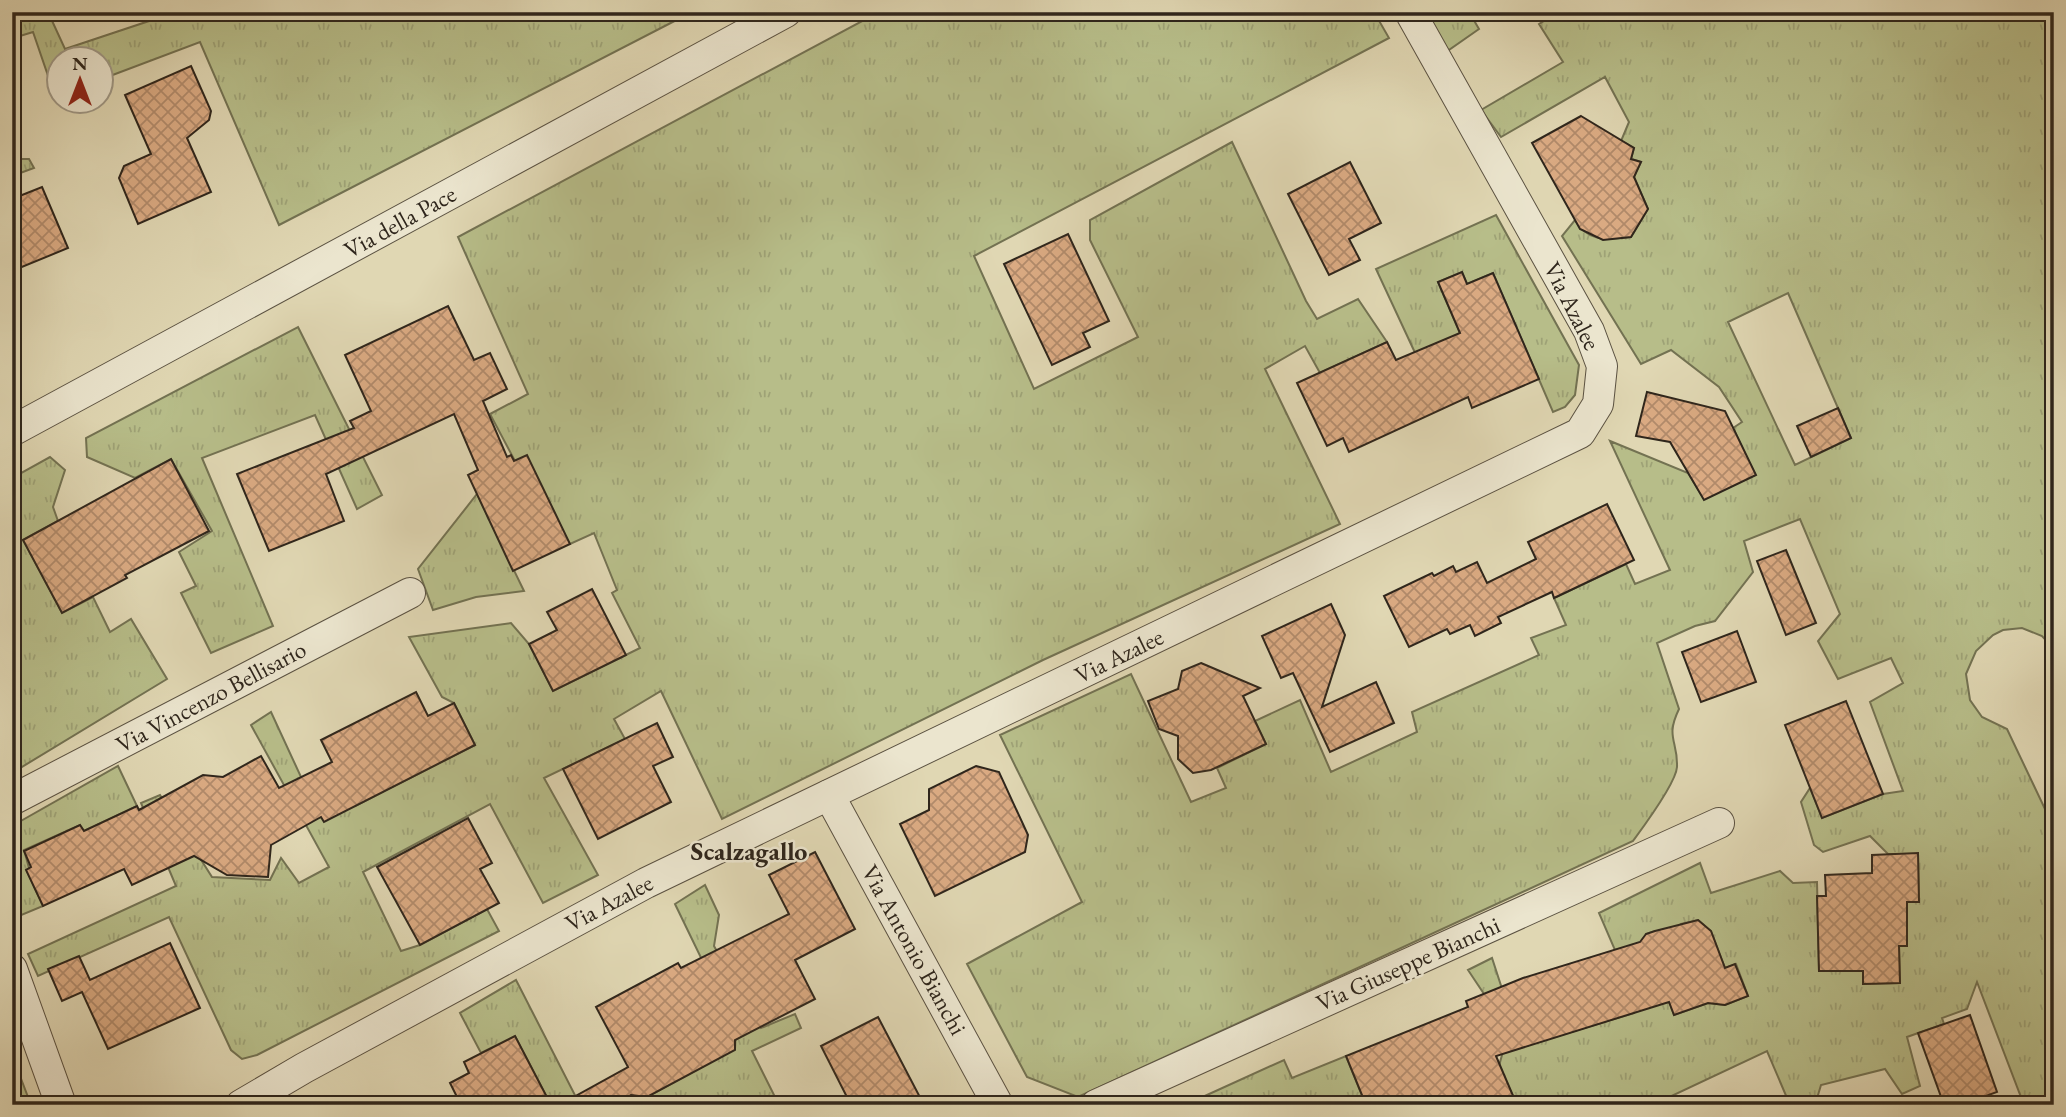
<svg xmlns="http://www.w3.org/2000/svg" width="2066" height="1117" font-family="'EB Garamond',serif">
  <defs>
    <pattern id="grass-tufts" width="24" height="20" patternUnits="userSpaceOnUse" patternTransform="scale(1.75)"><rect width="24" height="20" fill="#b7bd89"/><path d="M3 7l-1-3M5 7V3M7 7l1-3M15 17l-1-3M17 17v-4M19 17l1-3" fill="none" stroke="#9ea276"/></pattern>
    <pattern id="building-cross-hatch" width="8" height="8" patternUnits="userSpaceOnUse" patternTransform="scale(1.75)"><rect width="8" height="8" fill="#daaa82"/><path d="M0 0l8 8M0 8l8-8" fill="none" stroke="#b18a6a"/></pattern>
  </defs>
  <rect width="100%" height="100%" fill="#e0d7b3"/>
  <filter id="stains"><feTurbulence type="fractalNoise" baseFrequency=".00286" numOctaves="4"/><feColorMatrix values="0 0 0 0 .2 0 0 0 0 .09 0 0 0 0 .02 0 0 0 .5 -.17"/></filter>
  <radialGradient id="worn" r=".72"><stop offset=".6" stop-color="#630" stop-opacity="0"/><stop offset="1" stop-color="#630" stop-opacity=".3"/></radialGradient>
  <g fill="url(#grass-tufts)" stroke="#737252" stroke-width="2" fill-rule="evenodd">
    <path d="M12,12H48L65,49L149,21L146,12H692L279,225L200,42L102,79V60H60L59,94L55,96L33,32L20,36Z"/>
    <path d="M879,12H1374L1389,38L974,256L1034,389L1138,337L1090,240V220L1232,142L1306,301L1317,319L1358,299L1387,342L1320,373L1305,346L1265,369L1340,524L1043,660L722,819L661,691L614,719L625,739L544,778L598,875L543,903L490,804L363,872L401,951L420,945L487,909L499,931L257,1055L242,1059L231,1050L169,917L38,976L28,954L176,886L141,803L160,795L212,877L270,880L281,858L299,883L329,867L251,725L271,712L301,777L355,806L475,745L454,703L442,697L409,637L511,623L529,644L553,691L640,648L612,593L617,590L594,533L570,544L515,461L490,414L528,394L458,237Z"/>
    <path d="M1425,12H1469L1479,29L1446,52Z"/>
    <path d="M1544,12H2054V649L2042,636L2022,628L2003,630L1993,635L1976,651L1966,674L1970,700L1982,717L2007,729L2054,828V1105H2024L1977,982L1967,1009L1942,1018L1944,1024L1907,1037L1920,1086L1902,1094L1885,1069L1821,1085L1815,1105H1790L1767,1051L1665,1099L1667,1105H1517L1499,1066L1505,1044L1484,994L1468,970L1492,958L1521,1047L1634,1013L1615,950L1599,913L1700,863L1711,893L1780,871L1793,883L1817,882L1819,971H1863L1864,984L1900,983L1899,946L1907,945V902H1919L1918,854H1888L1870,836L1823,852L1814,845L1801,802L1810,788L1822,818L1883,794L1903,791L1870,702L1903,683L1891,658L1838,679L1818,641L1840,614L1800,519L1744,541L1753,572L1715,621L1695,626L1657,643L1679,709C1665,738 1678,740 1677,767C1676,783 1644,826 1633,841L1078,1097L1027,1077L967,964L1082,902L1000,735L1131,674L1191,802L1226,788L1217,768L1266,744L1255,721L1300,700L1331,772L1417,732L1412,712L1539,655L1531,638L1566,625L1554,598L1626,564L1635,584L1670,570L1610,441L1688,473L1704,499L1755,475L1733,428L1742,422L1719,387L1671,350L1641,364L1562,236L1575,220C1588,243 1608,239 1631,237L1648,209L1634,177L1641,162L1631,159L1634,148L1621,141L1629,122L1605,77L1501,137L1481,110L1563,62L1539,24L1547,19ZM1788,293L1851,438L1795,465L1728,322ZM1698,920L1711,931L1725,968L1736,964L1748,996L1725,1005L1708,1003L1674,1015L1646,934L1655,931L1667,935L1681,924Z"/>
    <path d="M12,159H29L34,168L12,176Z"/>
    <path d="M1496,215L1579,365L1575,395L1565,407L1553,412L1493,273L1467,284L1462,272L1438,282L1460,333L1417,357L1376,269Z"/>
    <path d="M298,327L382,495L357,509L315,415L202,458L273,626L211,653L181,593L196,586L179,552L212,531L171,459L135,478L87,457L86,438Z"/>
    <path d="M50,457L65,470L53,507L58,521L23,540L62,613L93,597L110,632L131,619L167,679L12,773V478Z"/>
    <path d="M477,494L524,591L476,597L433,610L418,569Z"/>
    <path d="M118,766L137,806L84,831L80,825L24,850L29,868L27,871L43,906L19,916L12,900V826Z"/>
    <path d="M705,885L719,915L714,946L761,1028L795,1014L801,1028L752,1051L779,1105H614L631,1095L647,1097L735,1049L736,1030L675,904Z"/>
    <path d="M516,980L580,1105H551L515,1036L481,1053L460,1013Z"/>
    <path d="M12,1055L31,1105H12Z"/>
    <path d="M1346,1056L1366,1105H1185L1284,1060L1292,1078Z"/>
  </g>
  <g fill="url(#building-cross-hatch)" stroke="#2f261c" stroke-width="2">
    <path d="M191,66L211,111L209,120L187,138L211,192L138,224L119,178L124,166L151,154L125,95Z"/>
    <path d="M1581,116L1634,148L1631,159L1641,162L1634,177L1648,209L1631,237L1603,240L1580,229L1532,143Z"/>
    <path d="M1350,162L1381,223L1349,239L1360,260L1329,275L1288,194Z"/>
    <path d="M42,187L68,248L12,271V199Z"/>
    <path d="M1068,234L1109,321L1083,333L1090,347L1052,365L1004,264Z"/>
    <path d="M1462,272L1467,284L1493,273L1539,379L1472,408L1468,397L1349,452L1343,438L1327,446L1297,383L1387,342L1396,360L1460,333L1438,282Z"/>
    <path d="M448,306L474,360L490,353L507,389L483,401L507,457L511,455L514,461L527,455L570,544L513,571L468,475L478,470L454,414L326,474L344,521L269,551L237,474L354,428L350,421L371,411L345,355Z"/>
    <path d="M1647,392L1725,411L1756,475L1704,500L1670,442L1636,436Z"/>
    <path d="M1838,408L1851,438L1811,457L1797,426Z"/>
    <path d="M171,459L209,531L125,575L127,578L62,613L23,540Z"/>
    <path d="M1607,504L1634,560L1554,598L1552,592L1498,617L1501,623L1475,636L1470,625L1450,634L1447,629L1409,647L1384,596L1432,573L1434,576L1453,566L1456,572L1477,562L1487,583L1536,559L1528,542Z"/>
    <path d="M1786,550L1816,623L1786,635L1757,561Z"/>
    <path d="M592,589L626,655L553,691L529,644L557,630L547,612Z"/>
    <path d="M1331,604L1345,635L1322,707L1376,682L1394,723L1330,752L1293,673L1281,678L1262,636Z"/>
    <path d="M1737,631L1756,682L1701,702L1682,652Z"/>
    <path d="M1201,663L1260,688L1243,696L1266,744L1211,770L1193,773L1178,759V736L1159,729L1148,701L1178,689L1182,671Z"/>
    <path d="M416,692L428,716L454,703L475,745L324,822L321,817L271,845L268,877L227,875L194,856L132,885L124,869L43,906L26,870L31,867L24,851L80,825L84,831L137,806L139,810L203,775L223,777L261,756L279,788L332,762L321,740Z"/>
    <path d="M1846,701L1883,794L1822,818L1785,725Z"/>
    <path d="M657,723L673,757L653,766L671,802L598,839L563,769Z"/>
    <path d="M976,766L999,772L1028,835L1025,852L935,896L900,824L929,810V789Z"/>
    <path d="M468,818L492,863L480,869L499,903L420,945L377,867Z"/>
    <path d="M815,852L855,929L795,960L815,999L735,1040V1050L647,1097L631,1095L613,1105H565L563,1103L628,1067L596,1007L678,963L681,968L789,914L769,875Z"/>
    <path d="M1918,853L1919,902H1907V946H1899L1900,983L1863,984V971H1819L1817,896H1826L1825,875L1872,873V855Z"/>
    <path d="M1698,920L1711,931L1725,968L1735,964L1748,996L1725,1005L1708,1003L1674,1015L1669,1002L1496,1056L1517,1105H1366L1346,1056L1468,1007L1466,1001L1523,978L1640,942L1646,934L1655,931Z"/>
    <path d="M170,943L200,1008L108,1049L82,992L62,1001L48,969L79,956L90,980Z"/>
    <path d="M1970,1015L1997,1092L1961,1105H1944L1918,1033Z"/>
    <path d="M878,1017L924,1105H851L821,1046Z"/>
    <path d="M515,1036L551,1105H461L450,1083L469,1073L464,1062Z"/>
  </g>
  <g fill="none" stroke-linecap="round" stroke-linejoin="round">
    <defs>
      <g id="street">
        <path d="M12,431L786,12"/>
        <path d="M829,795L998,1105"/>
        <path d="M12,800L410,593"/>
        <path d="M12,969L61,1105"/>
        <path d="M241,1105L304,1068L646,883L1580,433L1598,404L1602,366L1589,331L1410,12"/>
        <path d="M1096,1105L1719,823"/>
      </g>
    </defs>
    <use href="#street" stroke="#5b5242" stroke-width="32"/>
    <use href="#street" stroke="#ebe5ce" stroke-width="30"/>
  </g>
  <g text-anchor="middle" stroke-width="5" stroke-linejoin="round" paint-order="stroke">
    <g font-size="24" fill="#2f261c" stroke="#ebe5ce">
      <text transform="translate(400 222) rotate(-29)" y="8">Via della Pace</text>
      <text transform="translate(1572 306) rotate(63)" y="8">Via Azalee</text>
      <text transform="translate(1119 656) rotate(-26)" y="8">Via Azalee</text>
      <text transform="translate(211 697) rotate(-28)" y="8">Via Vincenzo Bellisario</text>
      <text transform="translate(609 903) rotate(-28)" y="8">Via Azalee</text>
      <text transform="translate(914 950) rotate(61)" y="8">Via Antonio Bianchi</text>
      <text transform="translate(1408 964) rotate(-24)" y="8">Via Giuseppe Bianchi</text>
    </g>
    <g font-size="26" font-weight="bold" fill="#2f261c" stroke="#ebe5ce">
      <text x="749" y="860">Scalzagallo</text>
    </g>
  </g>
  <rect width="2066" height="1117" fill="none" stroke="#e0d7b3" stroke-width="42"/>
  <rect x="14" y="14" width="2038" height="1089" fill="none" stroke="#2f261c" stroke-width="3.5"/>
  <rect x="21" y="21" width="2024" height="1075" fill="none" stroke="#2f261c" stroke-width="2"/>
  <g transform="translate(80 80)"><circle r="33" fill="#ebe5ce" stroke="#a09987" stroke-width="2"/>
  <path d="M0-5L12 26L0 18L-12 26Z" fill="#8f2418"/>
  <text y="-10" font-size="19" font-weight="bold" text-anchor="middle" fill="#2f261c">N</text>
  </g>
  <rect width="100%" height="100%" filter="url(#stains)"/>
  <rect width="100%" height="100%" fill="url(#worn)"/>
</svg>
